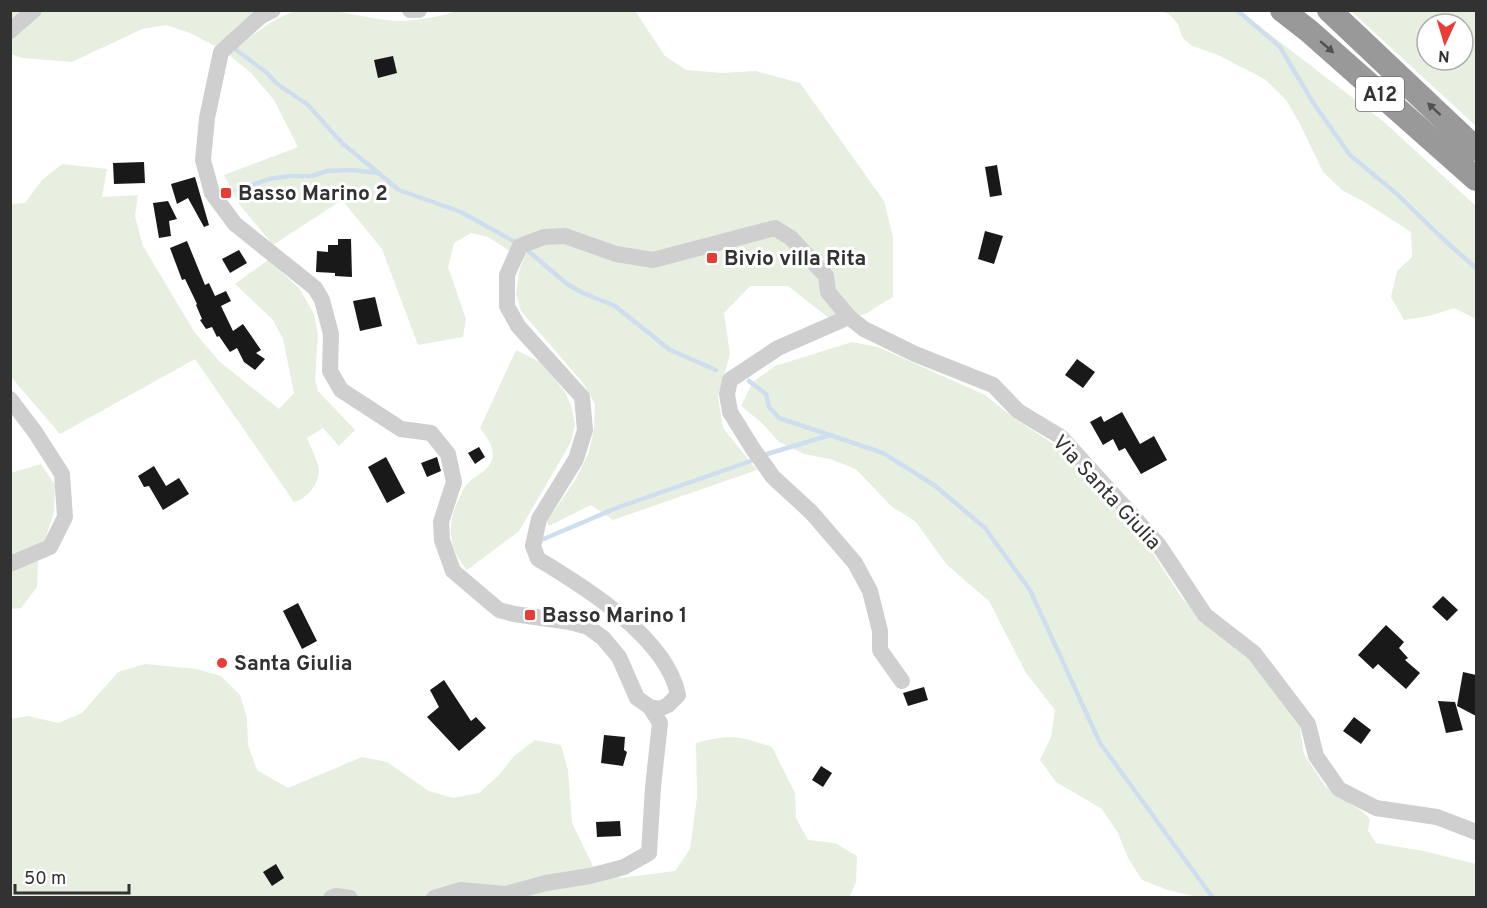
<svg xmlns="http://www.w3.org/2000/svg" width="1487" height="908" font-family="Overpass,sans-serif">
  <rect width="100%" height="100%" fill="#fff"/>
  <g fill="#e7efe1" fill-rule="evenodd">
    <path d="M459,10L635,11L665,56L686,70L722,73L756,71L800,83L884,201L893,237V297L865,314L834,322L788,286H750L724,313L730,354L718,396L723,428L757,470L613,520L591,505L549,526L547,521L577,477L589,452L594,429L595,404L583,383L521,311L516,294L519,272L523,260L488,237L471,233L454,243L448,267L466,319L463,337L418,345L382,249L342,200L273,245L239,204L224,175L298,147L274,100L251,73L229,55C248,39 267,22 290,13C314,3 360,17 386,20C408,23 437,18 459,10Z"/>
    <path d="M10,11H259L215,46L190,33L166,25L142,29L72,62L22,58L11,54Z"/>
    <path d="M1161,11H1240L1384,122L1476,206V319L1454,308L1429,316L1404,320L1391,297L1397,271L1412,257L1411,232L1366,203L1342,190L1323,172L1300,124L1286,100L1266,80L1218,55L1192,46L1182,37L1178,24L1169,14Z"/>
    <path d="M1351,11H1476V126ZM1427,24H1463V60H1427Z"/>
    <path d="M62,164L107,169L102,197L138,195L135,216L143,246L195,333L220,362L279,409L294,393L283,339L273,320L235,284L268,260L299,288L314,314L318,335L315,379L318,391L355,430L339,446L323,428L307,438C310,446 319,463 319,470C319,484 307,499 294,502L195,359L60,434L12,378L11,376L10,204L25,203L42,180Z"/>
    <path d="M852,342L878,347L985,395L1015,419L1060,448L1150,549L1182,598L1207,623L1244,653L1258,668L1300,727L1304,754L1325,786L1363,812L1370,819L1368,831L1376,843L1423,851L1476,864V897H1197L1168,890L1142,880L1128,858L1118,833L1102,809L1056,782L1040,760L1051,737L1055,710L1026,673L989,601L947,565L915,521L892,507L856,469L830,459L804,454L779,442L761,422L741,406L753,382L775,366Z"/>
    <path d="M516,350L542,363L565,392L572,408L575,425L570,444L519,531L467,570C449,549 446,526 458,501C461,495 463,488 467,484C474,476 487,472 491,462C497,449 487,438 480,428Z"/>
    <path d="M41,464L55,485L54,512L38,561L37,587L21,608L11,609V473Z"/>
    <path d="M145,664L197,669L221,676L240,695L247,718L248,745L257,770L288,788L362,757L387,762L429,791L453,798L479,793L498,776L514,756L535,740L561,745L568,770L572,823L595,870L621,878L675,871L690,849L697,797L696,743C730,734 739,736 772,747L795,793L796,818L808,840L835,843L857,856L856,882L849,898H11V719L28,716L58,723L82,713L118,672Z"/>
  </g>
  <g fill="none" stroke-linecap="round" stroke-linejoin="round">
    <g stroke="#cedeee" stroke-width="4.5">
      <path d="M1237,10L1280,47L1314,104L1350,155L1397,194L1443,239L1476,268"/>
      <path d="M235,49L267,73L277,84L307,104L342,143L399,190L461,212L515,242"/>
      <path d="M238,190L269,179L290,176H312L327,171L352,170L379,173"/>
      <path d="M527,250L567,284L583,293L615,306L670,350L716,370"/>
      <path d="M749,381L766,394L769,407L779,418L883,453L934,485L985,528L1030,590L1100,743L1213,898"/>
      <path d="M767,454L827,436"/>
      <path d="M539,541L619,507L751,461"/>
    </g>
  </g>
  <g fill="#191919">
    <path d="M393,56L397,73L378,78L374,60Z"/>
    <path d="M144,162L145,183L114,184L113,163Z"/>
    <path d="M997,165L1002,195L990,197L985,167Z"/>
    <path d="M195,177L209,225L204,227L188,198L177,204L171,184Z"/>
    <path d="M168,201L177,219L169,221L171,236L159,238L153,203Z"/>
    <path d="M985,231L1003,236L994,264L978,259Z"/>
    <path d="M338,239H351L352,277L335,276V273L316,272L317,251L328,252V245H338Z"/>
    <path d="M187,241L205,285L209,283L215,296L226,291L231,301L221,306L233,331L243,324L261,350L256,353L265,359L255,370L244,362L237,348L230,352L219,336L217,337L212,327L206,329L200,320L202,319L196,305L197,304L185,279L182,280L170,248Z"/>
    <path d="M239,250L247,263L230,273L222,259Z"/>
    <path d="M375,297L382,326L360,331L353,301Z"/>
    <path d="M1077,359L1095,372L1083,388L1065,375Z"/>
    <path d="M1122,412L1140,444L1154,436L1167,460L1141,474L1125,448L1119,451L1113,439L1103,445L1090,422L1101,416L1104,422Z"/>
    <path d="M479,447L485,457L475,464L468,453Z"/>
    <path d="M386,457L405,493L387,503L368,467Z"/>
    <path d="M437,457L441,471L427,477L421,463Z"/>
    <path d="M154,466L166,486L179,478L189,494L163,510L149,486L144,487L138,476Z"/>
    <path d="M1443,596L1458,610L1447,621L1432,607Z"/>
    <path d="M298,603L317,641L302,649L283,611Z"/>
    <path d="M1386,625L1404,642L1399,648L1408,658L1405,660L1420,673L1406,689L1378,664L1373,669L1358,655Z"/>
    <path d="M1463,672L1476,675V716L1457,706Z"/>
    <path d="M444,680L471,721L476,717L486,728L459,751L427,717L439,707L430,690Z"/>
    <path d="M924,687L928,700L908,706L903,693Z"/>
    <path d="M1438,701L1455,702L1463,730L1446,733Z"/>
    <path d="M1354,717L1371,730L1361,744L1343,731Z"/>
    <path d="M604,735L625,737L624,750L627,752L623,766L601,763Z"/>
    <path d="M821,766L832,773L823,787L812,780Z"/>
    <path d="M620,821L621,836L597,837L596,822Z"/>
    <path d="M276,864L284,878L272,886L263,872Z"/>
  </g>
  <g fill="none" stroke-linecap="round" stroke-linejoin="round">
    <g stroke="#cfcfcf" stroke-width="16">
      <path d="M273,10L261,16L221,52L207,118L203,160L212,193L235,224L315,288L322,300L331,334L330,371L341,390L401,429L431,433L448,454L454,482L441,522L442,540L453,571L499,610L514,614L570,622L588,627L603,638L619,657L637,698L650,707L659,709L668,705L678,695C667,638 585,587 538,559L533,546L539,519L576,459L585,430L582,397L518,326L507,306V275L520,246L544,237L565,236L616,254L653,260L775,228L791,238L826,276L828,292L849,317L864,329L915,354L993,385L1018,411L1061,437L1158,544L1205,615L1254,653L1308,724L1316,756L1339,789L1376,808L1437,817L1476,832"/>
      <path d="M410,10H419"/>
      <path d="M10,31L34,10"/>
      <path d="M849,317L778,348L730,380L727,394L730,412L753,449L773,477L812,513L855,563L870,591L880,631V650L902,681"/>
      <path d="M10,399L35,432L62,474L65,517L50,547L10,564"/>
      <path d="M331,898L336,896L350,898"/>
      <path d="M434,898L461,890L505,894L546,883L590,876L624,867L649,853L653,787L660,723L650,707"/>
    </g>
    <g stroke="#999" stroke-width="24">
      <path d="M1282,10L1309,31L1476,179"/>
      <path d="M1329,10L1476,149"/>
    </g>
  </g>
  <defs><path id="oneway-solid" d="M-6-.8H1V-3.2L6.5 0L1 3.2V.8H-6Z" transform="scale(1.5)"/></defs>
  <g fill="#515151">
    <use href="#oneway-solid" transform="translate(1327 47) rotate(41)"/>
    <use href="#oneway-solid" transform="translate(1434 109) rotate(-137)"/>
  </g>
  <g fill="#e83c36" stroke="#fff" stroke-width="2">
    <rect x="220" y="187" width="12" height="12" rx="3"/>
    <rect x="706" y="252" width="12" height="12" rx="3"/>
    <rect x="524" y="609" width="12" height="12" rx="3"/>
    <circle cx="222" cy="663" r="6"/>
  </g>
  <g text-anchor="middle" stroke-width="6" stroke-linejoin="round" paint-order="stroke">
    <rect fill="#fff" stroke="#707070" stroke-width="1.5" x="1356" y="77" width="48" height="34" rx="4.5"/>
    <g font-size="20" font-weight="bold" fill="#323232">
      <text x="1380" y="101">A12</text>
    </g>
    <g font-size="21" font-weight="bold" fill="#323232" stroke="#fff" text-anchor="start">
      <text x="238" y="200">Basso Marino 2</text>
      <text x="724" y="265">Bivio villa Rita</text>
      <text x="542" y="622">Basso Marino 1</text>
      <text x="234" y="670">Santa Giulia</text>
    </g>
    <g font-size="21" fill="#323232" stroke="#fff">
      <text transform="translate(1107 492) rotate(47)" y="7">Via Santa Giulia</text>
    </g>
  </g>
  <rect width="1487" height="908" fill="none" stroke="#323232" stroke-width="24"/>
  <g transform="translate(1445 42) rotate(184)"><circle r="28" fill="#ffffff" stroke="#adadad" stroke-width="1.5"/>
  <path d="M0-4.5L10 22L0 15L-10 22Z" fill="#e83c36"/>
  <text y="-9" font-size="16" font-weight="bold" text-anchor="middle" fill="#323232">N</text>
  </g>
  <path d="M15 884v9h114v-9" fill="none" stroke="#323232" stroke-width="3"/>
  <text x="24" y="884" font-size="18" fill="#323232" stroke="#ffffff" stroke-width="4.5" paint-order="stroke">50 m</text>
</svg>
